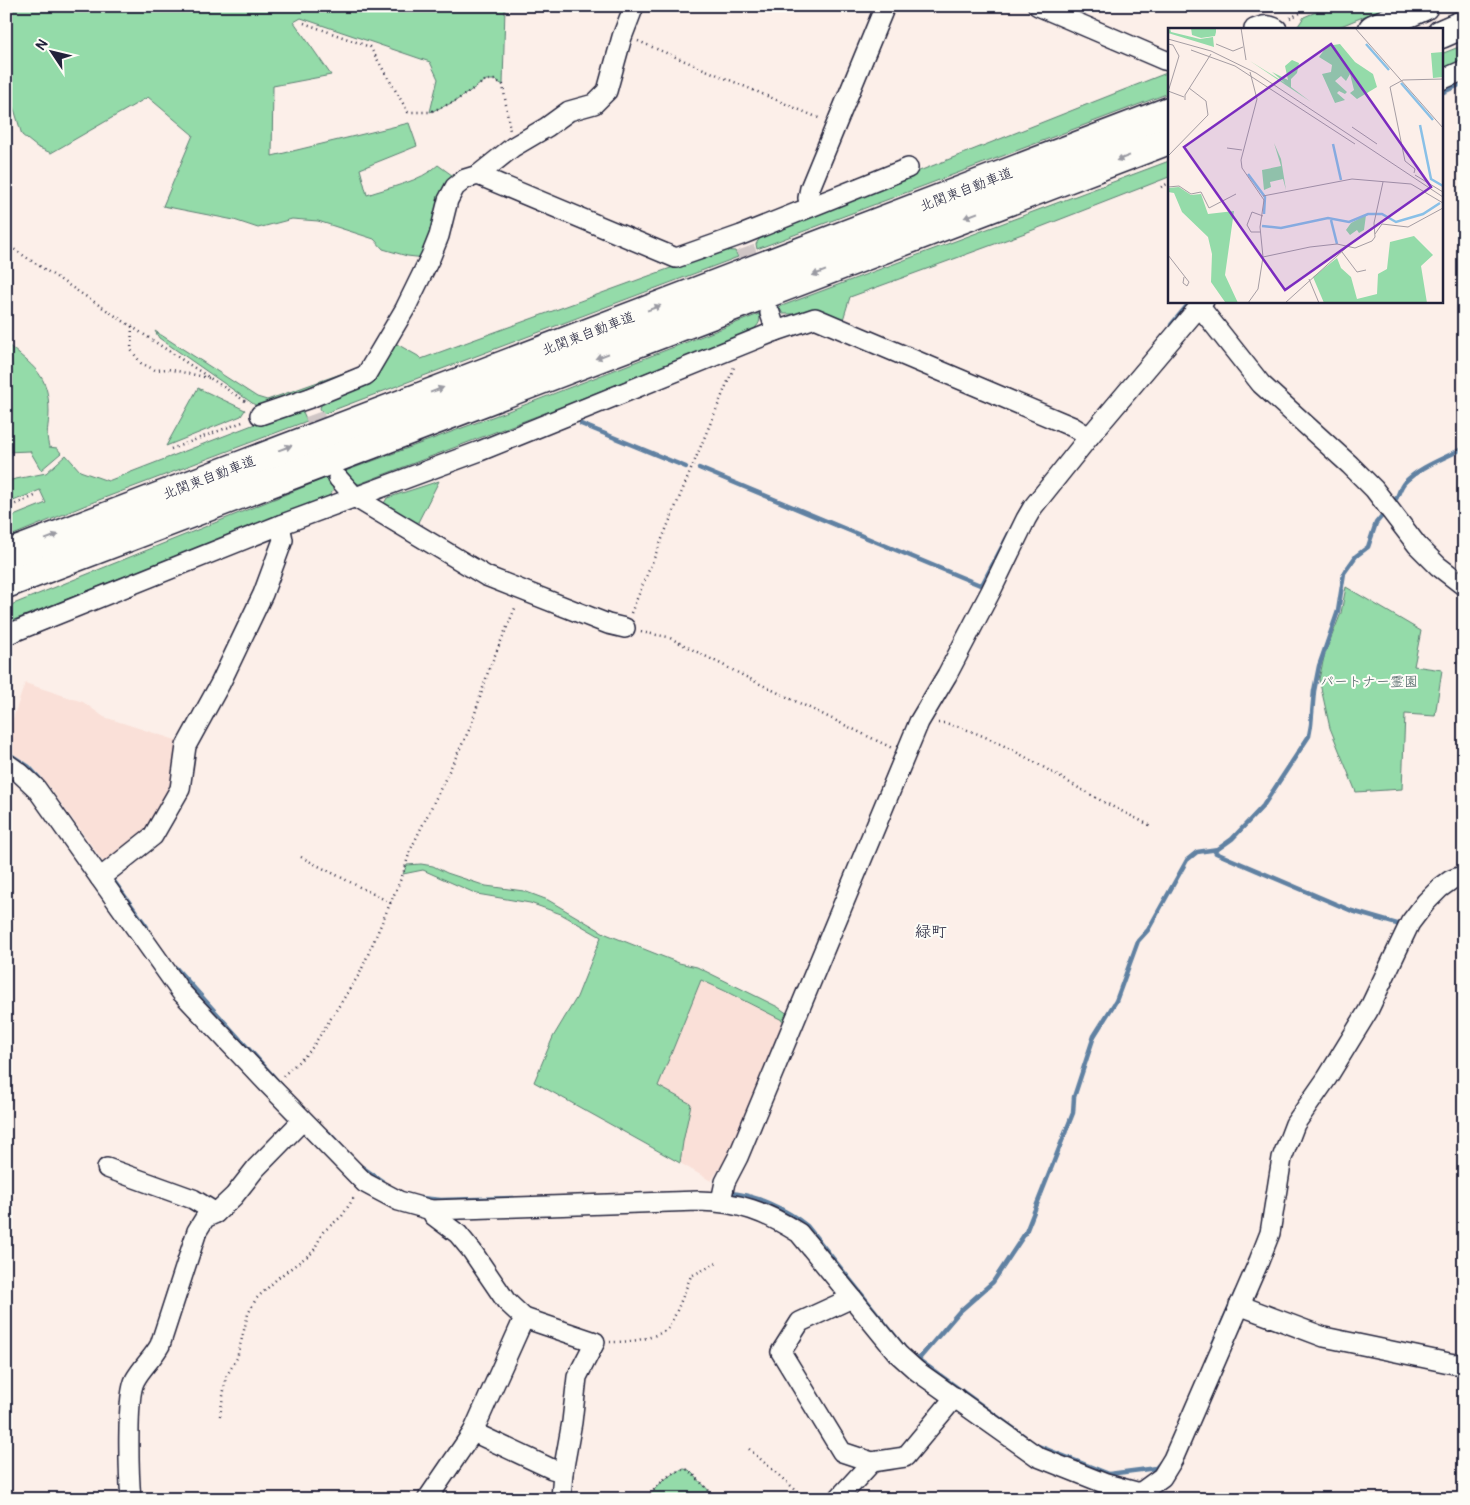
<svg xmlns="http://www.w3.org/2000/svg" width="1470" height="1505" font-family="Pangolin,'Klee One',sans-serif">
  <rect width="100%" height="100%" fill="#fcefe9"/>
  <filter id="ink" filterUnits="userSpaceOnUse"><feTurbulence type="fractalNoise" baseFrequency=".02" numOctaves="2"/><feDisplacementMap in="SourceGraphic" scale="10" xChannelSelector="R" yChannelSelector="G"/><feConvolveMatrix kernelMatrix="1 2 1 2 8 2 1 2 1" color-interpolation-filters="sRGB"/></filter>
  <g filter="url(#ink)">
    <g fill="#fae0d8">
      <path d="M25,683L83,702L104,717L182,742L179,778L151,831L108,868L48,785L32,766L6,749V739Z"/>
      <path d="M701,980L788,1023L728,1156L711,1181L680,1163L683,1142L658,1086Z"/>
    </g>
    <g fill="#94dba9" stroke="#5b7e72">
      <path d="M12,6H505L503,85L495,80H486L454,102L430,112L438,79L430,62L301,18L294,22L331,75L273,86L272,156L409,123L417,146L360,169L367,195C390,187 420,182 438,165L456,178L425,258L407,256L383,249L374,239L318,221L292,219L258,228L234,220L163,206L193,135L148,97L51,153L37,147L22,135L15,112L8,95L6,17Z"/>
      <path d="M1330,6H1389L1334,29H1296L1304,17Z"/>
      <path d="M1464,45V60L1441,69V54Z"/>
      <path d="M1169,72V93L757,249L756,244L763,233Z"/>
      <path d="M1169,161V177L1033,230L850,297L842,323L800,314H783L779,307Z"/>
      <path d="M456,200L447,244L419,302L395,343L418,356L421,359L720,250L735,251L738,257L323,414L320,408L324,398L371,379Z"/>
      <path d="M759,314C761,322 759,324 753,330L550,411L359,484L346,478L343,472L527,404Z"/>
      <path d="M155,331L257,397L267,400L363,366L361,371L267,406L255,405L159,338Z"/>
      <path d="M6,343C33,367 49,373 49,412C49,427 45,432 49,447L57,448L61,453L41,470L30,451L6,452Z"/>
      <path d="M198,388L245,410L241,416L166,446Z"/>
      <path d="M291,410L303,412L307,421L91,503L6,538V519L46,503L40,490L6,504V484L11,480L46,473L66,455L80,471L108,481Z"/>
      <path d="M331,476L333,491L329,496L6,623V607Z"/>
      <path d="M439,481L415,528L382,507L387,498Z"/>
      <path d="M1346,587L1421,631L1414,666L1442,670L1435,716L1405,714L1402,789L1356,792L1330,728L1319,679L1325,653L1341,613Z"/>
      <path d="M421,864L433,866L447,873L486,886L524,891L548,900L606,934L679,963L697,967L778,1007L792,1017L788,1023L725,991L701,980L658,1086L691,1104L683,1142L680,1163L534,1082L553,1037L577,997L601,937L561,914L530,903L477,894L423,870L403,874L407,865Z"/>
      <path d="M684,1469L689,1470L717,1499H649C652,1488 673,1471 684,1469Z"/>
    </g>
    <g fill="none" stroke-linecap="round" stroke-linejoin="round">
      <g stroke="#6081a2" stroke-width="4.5">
        <path d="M1441,93L1464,83"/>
        <path d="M1171,325L1191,301"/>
        <path d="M581,424L686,467"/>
        <path d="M699,468L980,585L983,583L1024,505"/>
        <path d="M1393,504C1398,498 1399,489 1404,483C1419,467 1445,458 1464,448"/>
        <path d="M6,752L29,767L40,779"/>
        <path d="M1214,850L1216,853L1230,859L1352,911L1397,924H1403L1402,927"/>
        <path d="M111,877L147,927"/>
        <path d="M176,968L281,1085"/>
        <path d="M329,1133L349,1155"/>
        <path d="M362,1167L382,1181"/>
        <path d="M728,1193C752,1193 788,1210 807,1226L907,1351"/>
        <path d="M421,1198L441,1200L513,1198"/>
        <path d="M1213,1344L1236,1292"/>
        <path d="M915,1357L1024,1436"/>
        <path d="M918,1360L959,1312L993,1282L1026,1232L1073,1113L1074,1097L1094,1036L1116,1001L1138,941L1148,930L1187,860L1197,852L1218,849L1232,839L1263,806L1309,736L1311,725L1314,691L1319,666L1338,611L1344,573L1356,556L1368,547L1376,523L1386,511"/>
        <path d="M1036,1445L1109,1474L1156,1468L1162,1461"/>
      </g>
      <g stroke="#d0c6c6" stroke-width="19" stroke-dasharray="19 9" stroke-linecap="butt">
        <path d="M745,248L757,280"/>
        <path d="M314,414L325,444"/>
      </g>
      <defs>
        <g id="minor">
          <path d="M1038,6L1164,60L1169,61"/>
          <path d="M1254,29C1263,25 1268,24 1277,29"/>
          <path d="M1441,80L1464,70"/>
          <path d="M478,175L513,147L547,127L569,111L594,104L607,91L622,37L634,6"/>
          <path d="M810,207L808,198L810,188L885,6"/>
          <path d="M1200,307L1261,384L1350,465L1374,489L1417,545L1438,566L1464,586"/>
          <path d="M770,313L776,331"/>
          <path d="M260,415L310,398L366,375L405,309L431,256L439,236L448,200L455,187L465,179L478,175L676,258L741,235L908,168"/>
          <path d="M338,478L356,498L486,576L608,624L625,628"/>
          <path d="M6,635L280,525L480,451L776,331L815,318L1073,427L1089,437"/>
          <path d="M6,763L20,773L36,788L181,992L269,1085L365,1183L399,1201L431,1210L699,1201C739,1202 766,1212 799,1233L898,1354L917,1371L1038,1457L1106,1484L1140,1493L1162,1477L1173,1459L1259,1261L1270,1233L1282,1158L1295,1124L1327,1078L1368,1011L1410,923L1426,902L1440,888L1451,880L1464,875"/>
          <path d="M100,878L153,836L180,789L186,746L220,684L263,594L283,540L280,525"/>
          <path d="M107,1168L193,1199L216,1213"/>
          <path d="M721,1201L725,1182L738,1157L919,722L947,675L991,591L1026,519L1033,507L1089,437L1204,301"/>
          <path d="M852,1298L800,1322L781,1352L842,1452L872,1462L905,1457L955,1397"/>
          <path d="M1239,1305L1324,1337L1454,1364L1464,1363"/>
          <path d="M524,1318L595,1342L577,1377L572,1422L563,1472L561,1499"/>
          <path d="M473,1432L552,1469L563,1472"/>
          <path d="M428,1498L473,1432L524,1318L506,1301L472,1251L458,1234L434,1216L431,1210"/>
          <path d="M131,1499C129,1477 126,1396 135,1380C142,1367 153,1358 160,1345L197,1231L205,1218L216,1213L234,1196L256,1168L302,1121"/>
          <path d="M838,1499L872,1462"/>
        </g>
        <g id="highway">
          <path d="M1373,29L1424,6"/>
          <path d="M1441,34L1464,24"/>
          <path d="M6,555L1169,111"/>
          <path d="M6,584L1169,140"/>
        </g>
      </defs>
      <use href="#minor" stroke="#22223b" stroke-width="22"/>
      <use href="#highway" stroke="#22223b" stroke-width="31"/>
      <g stroke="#22223b" stroke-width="2.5" stroke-dasharray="1 4" stroke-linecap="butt">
        <path d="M1290,18L1300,13"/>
        <path d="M304,23L370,47L408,112H430L454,102L486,80H495L503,85L510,131"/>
        <path d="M638,41L821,119"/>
        <path d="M1161,187L1169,183"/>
        <path d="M6,244L248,403"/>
        <path d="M132,326L131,350L141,363L155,370L168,369L209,378"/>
        <path d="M171,449L245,421"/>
        <path d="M6,508L35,496"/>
        <path d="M631,613L734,367"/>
        <path d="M641,632L668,637L756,682L892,748"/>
        <path d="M938,723H945C999,737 1044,769 1093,796C1112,807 1132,816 1151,826"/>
        <path d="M301,857L391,903"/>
        <path d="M283,1076L310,1051L360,973L403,874L410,851L471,726L489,669L516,606"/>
        <path d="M610,1342C628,1342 652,1340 667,1329C673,1324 687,1285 691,1276L719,1262"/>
        <path d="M220,1416L226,1377L237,1358L248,1314L256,1299L279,1277L313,1252L323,1232L342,1216L355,1196"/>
        <path d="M749,1449L806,1499"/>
        <path d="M649,1499C652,1487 676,1466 689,1470L717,1499"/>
      </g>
      <use href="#minor" stroke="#fdfcf7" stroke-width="19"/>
      <use href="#highway" stroke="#fdfcf7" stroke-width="28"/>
    </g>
    <defs><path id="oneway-solid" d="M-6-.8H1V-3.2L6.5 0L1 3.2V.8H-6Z" transform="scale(1.25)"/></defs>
    <g fill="#9a9aa2">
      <use href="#oneway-solid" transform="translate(1123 158) rotate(159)"/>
      <use href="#oneway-solid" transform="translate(971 215) rotate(159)"/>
      <use href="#oneway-solid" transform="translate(819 273) rotate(159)"/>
      <use href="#oneway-solid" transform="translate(654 308) rotate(-21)"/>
      <use href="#oneway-solid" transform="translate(602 356) rotate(159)"/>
      <use href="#oneway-solid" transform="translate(437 390) rotate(-21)"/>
      <use href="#oneway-solid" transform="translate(285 448) rotate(-21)"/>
      <use href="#oneway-solid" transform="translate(52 537) rotate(-21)"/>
    </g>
  </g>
  <g text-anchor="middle" stroke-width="4" stroke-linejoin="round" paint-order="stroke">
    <g font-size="14" fill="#22223b" stroke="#fdfcf7">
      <text transform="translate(966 189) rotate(-21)" y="5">北関東自動車道</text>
      <text transform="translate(588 333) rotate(-21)" y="5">北関東自動車道</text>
      <text transform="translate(209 477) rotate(-21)" y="5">北関東自動車道</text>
    </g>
    <g font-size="14" fill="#445a5c" stroke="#fdfcf7">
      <text x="1369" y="686">パートナー霊園</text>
    </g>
    <g font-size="16" fill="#22223b" stroke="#fdfcf7">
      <text x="931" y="937">緑町</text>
    </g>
  </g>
  <g transform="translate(1168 28)">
    <rect width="275" height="275" fill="#fcefe9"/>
    <path d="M2,0L3,4L32,11L45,9L46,19L0,5ZM23,0H48V4L47,8L33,10L24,7ZM172,16L187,34L205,46L209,59L189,71L182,65L186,62L182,46L178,53L173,48L167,53L179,64L177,66L171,63L169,65L177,72L167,75L154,46L163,44L164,37L151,29L159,18ZM275,24V49L265,50L263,25ZM124,32L131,35L129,45L123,51V59L143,74L82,33L117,55L104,44L120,52L117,38ZM106,115L113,131L118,162L115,151L102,154L103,159L96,162L94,142L113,138ZM11,159L23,167L33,166L40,186L66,183L57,247L70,275L57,274L43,254L44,226L40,209L14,184L6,165L0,164V160ZM198,187L196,202L191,205L189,202L182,207L178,202L183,195ZM246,208L265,227L253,238L259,275H156L145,249L169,230L173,240L183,249L189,271L209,266L210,246L219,241L222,214Z" fill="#94dba9"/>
    <path fill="none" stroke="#89c0e7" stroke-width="2.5" d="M198,16L221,42M233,55L265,92M252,97L263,151L275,158M165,116L173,152M80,146L97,169L96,186M163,192L169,216M94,198L113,200L160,190L181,194L200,186H214L228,194L255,186L272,175"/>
    <path fill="none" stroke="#a59da3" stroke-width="1" d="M73,0L78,32M187,0L275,100M0,11L43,23L88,45L275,169M0,16L5,17L11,28L0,64M48,16L65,23L75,19M23,22L67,38L187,116M82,44L89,71L73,132L74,140L96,172L92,199L95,229L142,219L169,216L187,220L204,213L207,209L206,195L215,154M0,63L16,69M17,72V67L43,26M184,99L209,116M59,120L74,122M0,128L40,87L38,73L21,60M246,145L247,141L237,133L222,59L235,52L275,51M247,147L275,164M0,159L11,158L23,166L33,164L41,180L68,166M95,168L184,151L243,156L275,175M92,204H83L79,197L84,184L95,188M207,206L214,196L240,199L275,180M174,224L189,244L198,242M0,227L21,254L19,258L15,255L16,249M141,251L151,275M80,275L90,261L95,229M117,275L179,219"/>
    <path fill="#7b2cbf" fill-opacity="0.15" stroke="#7b2cbf" stroke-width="2.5" d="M163,16L263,159L117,262L16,119Z"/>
    <rect width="275" height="275" fill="none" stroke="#22223b" stroke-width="2.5"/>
  </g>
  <rect width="1470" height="1505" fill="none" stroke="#fdfcf7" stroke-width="25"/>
  <rect x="12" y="12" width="1445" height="1480" fill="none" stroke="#22223b" stroke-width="2" filter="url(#ink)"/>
  <g transform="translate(52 52) rotate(305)" stroke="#fdfcf7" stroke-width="4" paint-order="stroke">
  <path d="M0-4L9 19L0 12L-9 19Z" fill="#22223b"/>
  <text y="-8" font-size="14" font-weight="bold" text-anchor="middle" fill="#22223b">N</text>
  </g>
</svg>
